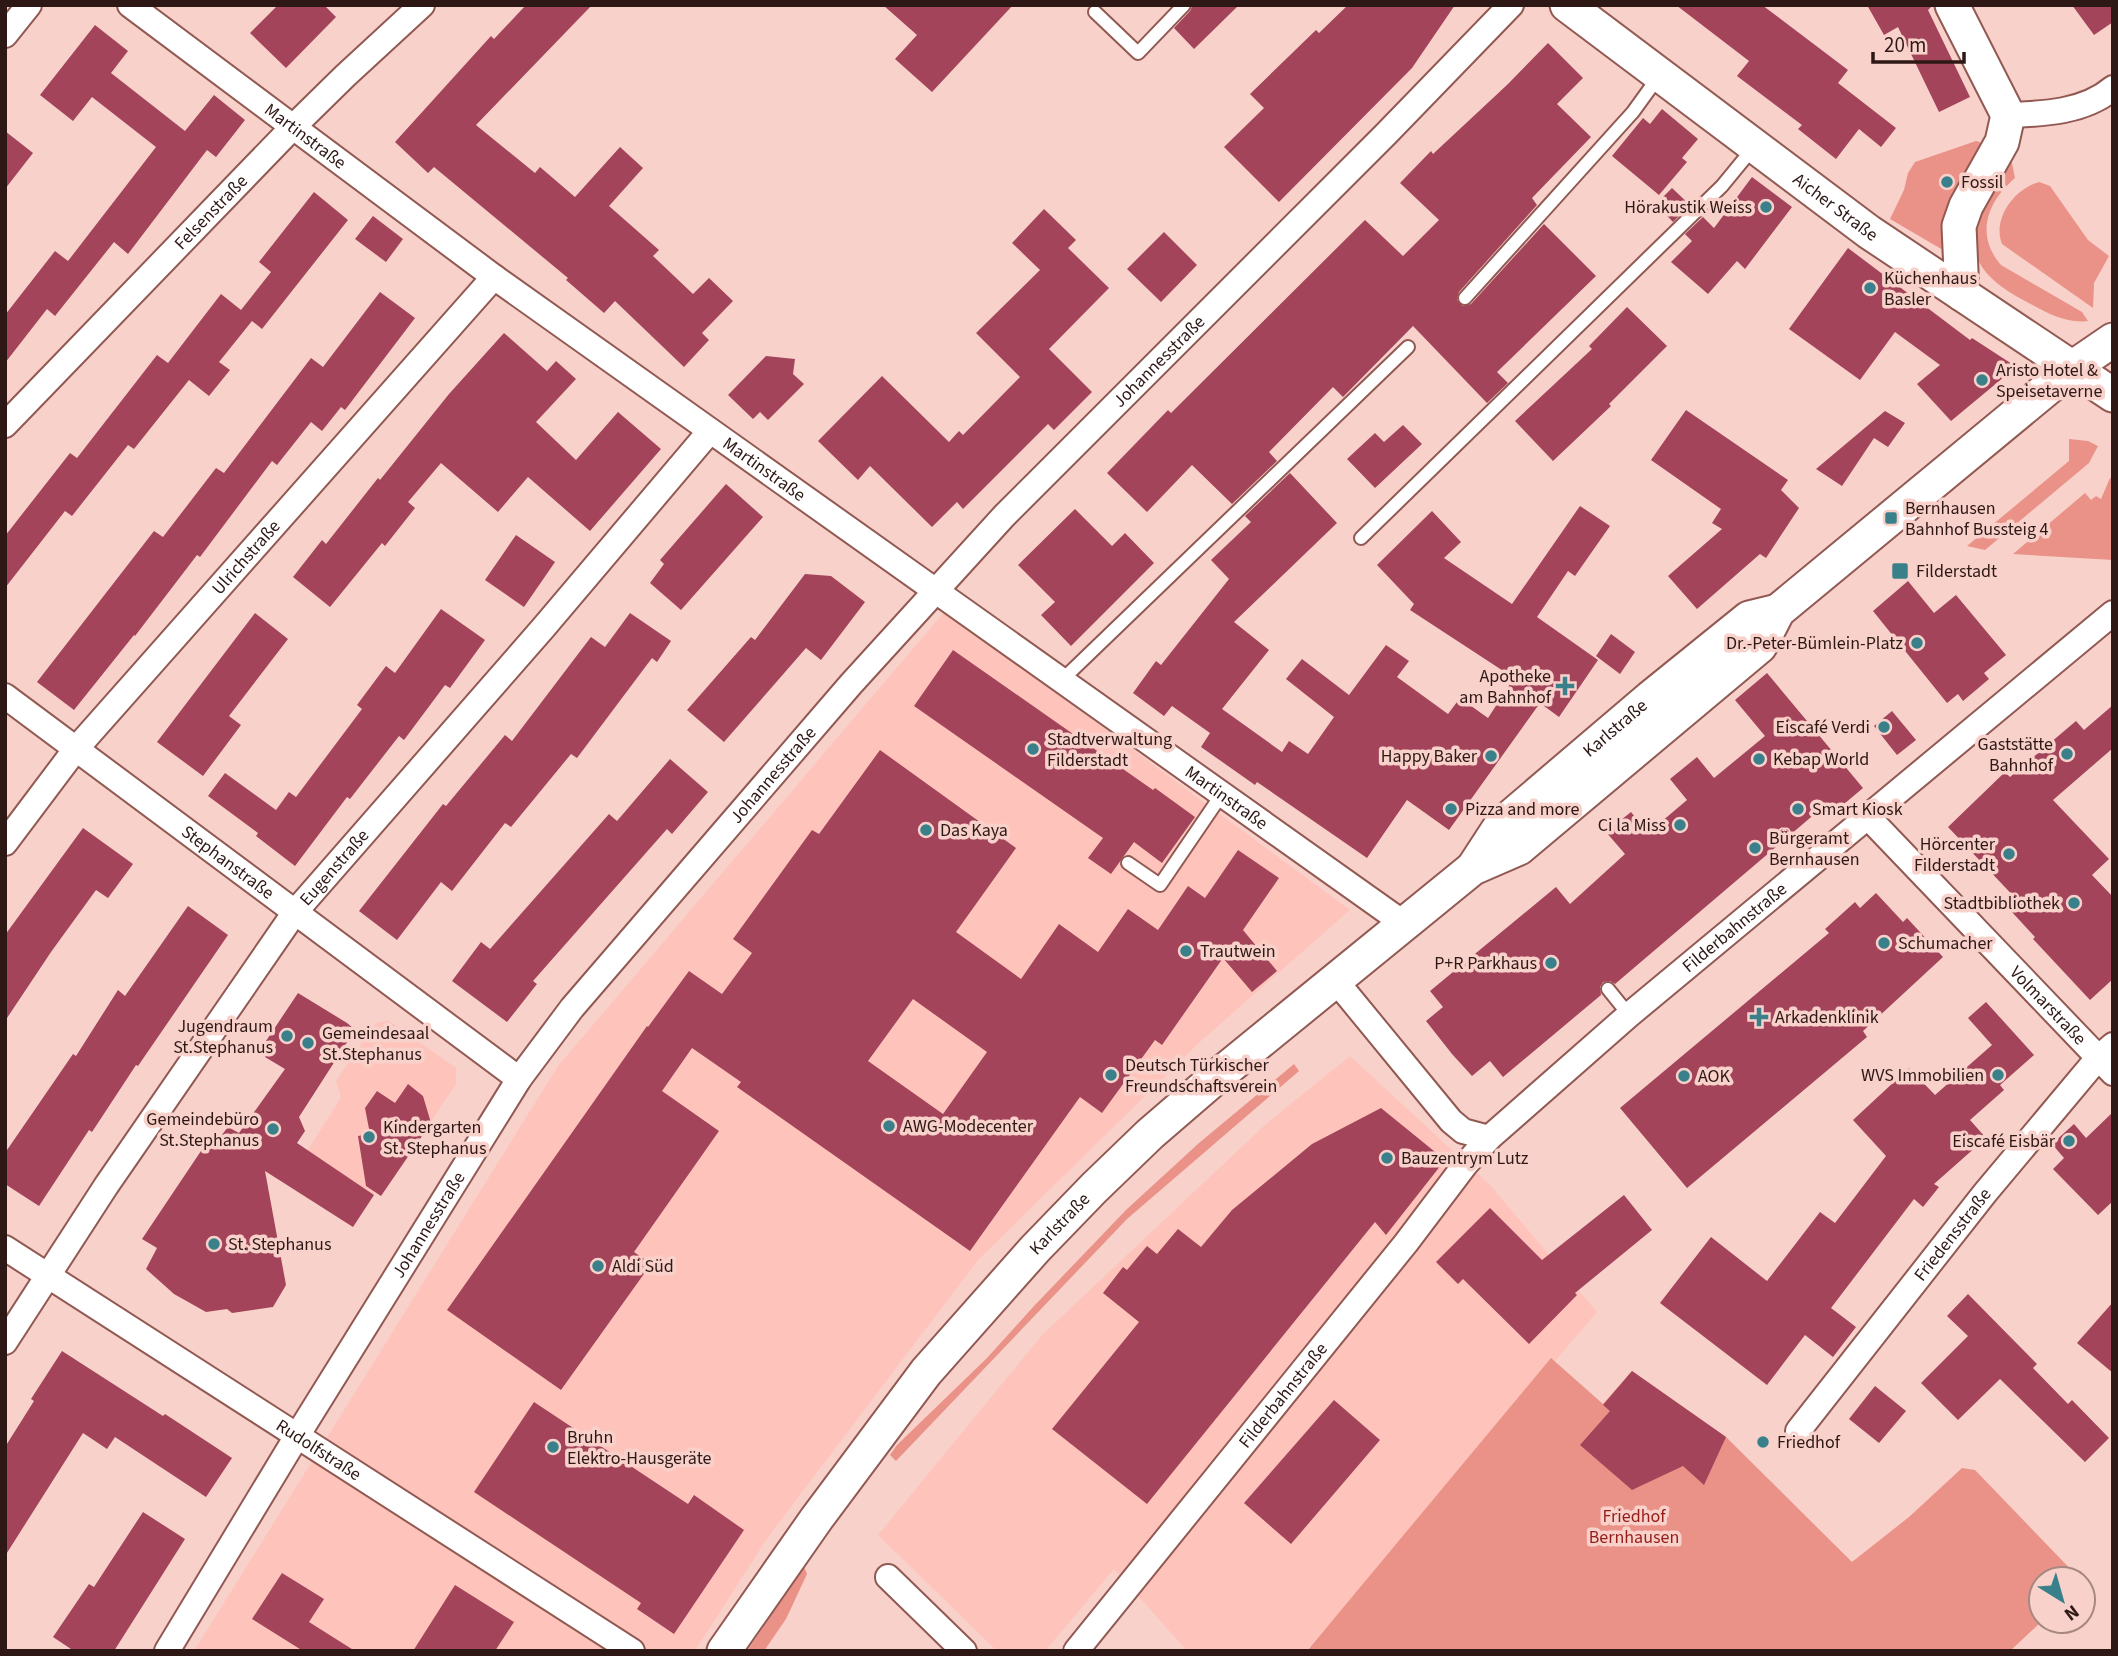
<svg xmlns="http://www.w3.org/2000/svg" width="2118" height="1656" font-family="'Source Sans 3',sans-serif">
  <rect width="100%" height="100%" fill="#f8d1cb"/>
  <g fill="#fec4bb">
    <path d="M945,611L1350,910L1202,1040L978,1260L768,1537L695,1651H194L558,1066Z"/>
    <path d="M388,1020L456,1068V1084L381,1196L375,1192L353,1227L286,1184L341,1098L336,1081L376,1023Z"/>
    <path d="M1350,1056L1491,1186L1597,1312L1306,1651H1187L1114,1569L1046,1650H996L878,1535L1042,1335L1267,1123Z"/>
  </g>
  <g fill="#ea9287">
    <path d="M1976,141L1990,145L1945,226L1943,250L1890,219L1904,190L1908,173L1915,162Z"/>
    <path d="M2011,158L2015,178C1987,202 1975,235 2001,265L2082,312L2088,321C2066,324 2045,312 2027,302C1944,259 1975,222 2011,158Z"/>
    <path d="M2039,182L2050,186L2088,240L2109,256L2094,283L2093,308L2002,244C1992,219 2014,189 2039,182Z"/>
    <path d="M2069,439L2088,441L2098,446L2089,463L1985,550L1967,546L2069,461Z"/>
    <path d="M2110,478L2113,480V560L2013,554L2085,493L2091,500L2096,496L2101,499Z"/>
    <path d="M1294,1064L1299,1071L1127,1219L896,1461L890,1455L897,1445L987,1358L1034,1306L1126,1210L1199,1143Z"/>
    <path d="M1551,1358L1603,1404L1632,1371L1726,1437L1852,1562L1909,1517L1962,1468L1975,1470L2080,1579H2041L2042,1621L2010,1651H1307Z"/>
    <path d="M804,1567L807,1574L786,1619L764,1651H747Z"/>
  </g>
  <g fill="#a3445a" fill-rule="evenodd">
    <path d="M278,5H324L336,17L286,68L250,33Z"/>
    <path d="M526,5H592L476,125L535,173L540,167L575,197L620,147L643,168L609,206L659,250L653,256L693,294L709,278L733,301L702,333L709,340L684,367L615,301L604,313L566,280L568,278L434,167L428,173L395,142L491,36L494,39Z"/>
    <path d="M883,5H1013L932,92L895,59L917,35Z"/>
    <path d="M1193,5H1239L1194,49L1174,28L1190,11Z"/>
    <path d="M1348,5H1455L1412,68L1279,202L1224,147L1264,108L1250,94L1316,30L1319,33Z"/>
    <path d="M1676,5H1762L1848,70L1838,83L1896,128L1881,147L1859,129L1836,159L1798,129L1802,125L1737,76L1749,61Z"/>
    <path d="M1867,5H1933L1928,10L1970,97L1939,112L1898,27L1884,35Z"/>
    <path d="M2072,5H2113V22L2094,35Z"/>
    <path d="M95,25L128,51L111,73L185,131L214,95L245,120L216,157L207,150L128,254L114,242L55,316L47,309L5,363V315L55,251L68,261L156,147L92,97L73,121L40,95Z"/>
    <path d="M1548,43L1583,78L1557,104L1591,137L1532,198L1537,205L1459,292L1457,300L1463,306L1471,304L1544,224L1596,276L1497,372L1508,383L1487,403L1413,326L1343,397L1333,387L1269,452L1277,461L1232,504L1192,465L1147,512L1107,473L1168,410L1171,413L1365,220L1403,256L1439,220L1400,183L1431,151L1433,154L1508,84Z"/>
    <path d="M1662,109L1698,139L1682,158L1687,162L1659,195L1612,156L1643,118L1650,124Z"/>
    <path d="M5,131L33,153L5,189Z"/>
    <path d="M1752,177L1792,207L1745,269L1737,261L1708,294L1671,262L1692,241L1685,234L1703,217L1714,228Z"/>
    <path d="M1672,188L1690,205L1673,222L1656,204Z"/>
    <path d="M314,192L348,220L262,329L252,321L219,362L230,370L209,396L189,380L134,449L128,445L72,516L65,511L5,588V536L70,453L77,458L157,355L168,363L221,294L241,310L271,272L259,262Z"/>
    <path d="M1044,209L1076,240L1068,248L1109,288L1049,349L1092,392L1054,430L1048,424L963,509L957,502L932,527L870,466L858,480L818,441L882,376L949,442L959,431L963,435L1020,377L976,333L1040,270L1012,243Z"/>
    <path d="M373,216L403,239L386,262L355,239Z"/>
    <path d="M1164,232L1197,265L1161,302L1127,269Z"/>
    <path d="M1848,248L1970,340L1972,338L2012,364L2004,377L1951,421L1917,384L1940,365L1895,332L1860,380L1789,329Z"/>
    <path d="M380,292L415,318L345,410L341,407L322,431L311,422L277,465L272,461L200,557L197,555L135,636L134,635L74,710L37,682L154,531L163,537L216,468L224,473L311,358L323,367Z"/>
    <path d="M1627,307L1667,346L1609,404L1611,406L1553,461L1515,421L1592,349L1589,346Z"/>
    <path d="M504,333L547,371L556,361L576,379L536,422L576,460L618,412L661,449L590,531L528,477L498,512L441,463L408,502L415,508L385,546L382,543L330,607L293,577L322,540L326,544L378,478L380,480L449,394Z"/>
    <path d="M766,356L795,359L793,374L804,384L768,420L760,412L753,419L728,395Z"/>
    <path d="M1686,410L1788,480L1781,490L1799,508L1766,558L1760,554L1697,609L1668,576L1722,529L1712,523L1721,509L1651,460Z"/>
    <path d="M1885,411L1905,423L1888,447L1874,438L1842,486L1816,469Z"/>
    <path d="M1403,425L1422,444L1375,488L1347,459L1375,433L1384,442Z"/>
    <path d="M1290,473L1337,523L1234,622L1269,650L1222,709L1282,752L1289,741L1308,754L1334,717L1286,679L1302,659L1349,695L1386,645L1409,661L1397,677L1448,714L1460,698L1488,718L1514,678L1410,610L1414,604L1377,565L1432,511L1461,542L1444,558L1512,604L1580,506L1610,526L1575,576L1568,571L1537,617L1598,660L1559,717L1540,703L1449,830L1407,800L1367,858L1257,782L1255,785L1201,747L1210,733L1172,706L1164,716L1133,693L1156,661L1161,665L1229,579L1211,560L1251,522L1245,516Z"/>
    <path d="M726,484L763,517L681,610L650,583L664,564L660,560Z"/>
    <path d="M1075,509L1112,546L1125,533L1154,563L1071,646L1041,615L1055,602L1018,565Z"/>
    <path d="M516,535L555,562L524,607L485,580Z"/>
    <path d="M805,574L831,576L865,602L821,660L806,648L724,742L687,710L751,637L755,640Z"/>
    <path d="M1908,581L1934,613L1956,595L2006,655L1984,673L1989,679L1963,701L1958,694L1947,703L1873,611Z"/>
    <path d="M441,609L485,640L450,688L445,685L404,740L399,736L350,799L347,797L295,866L256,836L258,833L208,796L225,773L276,810L289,792L296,797L362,709L357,705L386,666L395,673Z"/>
    <path d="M255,613L288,639L229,716L241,725L203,776L157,742Z"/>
    <path d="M630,613L671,641L657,662L652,658L577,758L571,754L511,827L505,823L452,891L441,882L397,940L359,911L443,804L446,806L505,735L512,741L591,637L605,647Z"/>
    <path d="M1611,634L1635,652L1620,674L1596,656Z"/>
    <path d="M953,650L1153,790L1155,788L1195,817L1162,863L1134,842L1111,874L1088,858L1103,838L914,706Z"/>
    <path d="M1767,673L1863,788L1831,815L1824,806L1615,984L1610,981L1603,982L1600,987L1601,995L1503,1077L1490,1061L1472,1076L1452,1054L1426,1021L1443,1007L1430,991L1556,887L1570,904L1625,854L1606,832L1631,812L1648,833L1687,800L1670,779L1697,757L1714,778L1765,736L1735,700Z"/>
    <path d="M2113,705V748L2053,800L2109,859L2092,875L2113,897V979L2090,1000L2033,939L2035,937L2011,911L2020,903L1948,827L2005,772L2010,777L2076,721L2084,730Z"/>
    <path d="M1892,711L1916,740L1897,755L1874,726Z"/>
    <path d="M880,750L1016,848L956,932L1021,979L1059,924L1098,952L1128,909L1158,930L1188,886L1205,898L1238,850L1279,878L1243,930L1277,971L1252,992L1223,958L1162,1045L1155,1040L1102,1113L1080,1097L970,1251L737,1087L741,1082L692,1048L662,1091L719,1131L634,1252L651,1264L561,1390L447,1310L647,1026L648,1027L689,971L722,994L752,953L733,939L812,830L819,834ZM913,999L987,1052L943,1114L868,1061Z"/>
    <path d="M670,759L708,792L672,834L667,829L533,981L537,984L507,1022L452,981L481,942L490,949L609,814L617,821Z"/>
    <path d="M83,828L133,864L108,898L96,890L51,952L5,1021V935Z"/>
    <path d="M1876,893L1903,922L1907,918L1943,957L1863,1031L1867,1037L1687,1188L1620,1108L1829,933L1825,929L1855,902L1860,908Z"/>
    <path d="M188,906L228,935L138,1066L136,1065L92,1132L89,1130L39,1206L5,1184V1153L73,1054L76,1056L118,990L125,996Z"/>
    <path d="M298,993L347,1023L353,1028L350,1031L353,1033L299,1117L305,1131L297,1143L374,1195L353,1227L265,1171L286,1285L273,1307L232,1313L227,1309L206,1312L174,1294L146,1269L157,1248L142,1239L211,1136L217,1141L228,1127L239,1133L285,1069L265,1057L273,1044L266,1041Z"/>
    <path d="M1986,1002L2034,1055L2000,1085L2004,1090L1970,1120L1986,1138L1934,1184L1939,1187L1923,1207L1914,1199L1831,1308L1856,1327L1833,1357L1805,1335L1767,1385L1660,1303L1711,1237L1767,1281L1820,1212L1835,1223L1886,1156L1853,1120L1909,1068L1935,1095L1992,1045L1968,1018Z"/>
    <path d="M408,1084L423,1096L431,1123L381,1196L366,1186L358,1136L370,1134L365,1108L377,1091L395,1103Z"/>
    <path d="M1381,1108L1445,1160L1386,1235L1375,1222L1147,1504L1052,1429L1139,1322L1103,1293L1123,1267L1127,1270L1147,1246L1157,1254L1178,1229L1201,1247L1232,1210L1312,1144Z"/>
    <path d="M2113,1112V1201L2098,1215L2053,1169L2064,1158L2052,1144L2074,1124L2086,1138Z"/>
    <path d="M1624,1195L1652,1230L1575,1293L1577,1295L1529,1344L1463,1279L1458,1284L1436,1262L1490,1208L1542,1260Z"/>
    <path d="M1968,1294L2037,1364L2033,1368L2068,1404L2072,1400L2109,1438L2085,1462L2000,1379L1958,1420L1921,1383L1968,1336L1947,1316Z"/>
    <path d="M2113,1302V1373L2077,1343Z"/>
    <path d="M62,1351L163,1416L165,1414L232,1458L206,1497L115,1437L107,1449L83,1433L5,1556V1447L34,1401L31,1399Z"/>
    <path d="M1632,1371L1726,1437L1704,1485L1683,1466L1632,1490L1580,1445L1610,1411L1603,1405Z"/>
    <path d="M1875,1386L1906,1411L1879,1443L1849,1419Z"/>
    <path d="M1334,1400L1380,1440L1291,1544L1244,1503Z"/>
    <path d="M534,1402L688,1504L694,1495L744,1530L674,1634L637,1609L641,1603L474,1492Z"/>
    <path d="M143,1512L185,1539L114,1651H74L53,1637L89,1584L94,1587Z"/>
    <path d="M282,1573L324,1599L309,1622L355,1651H303L252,1619Z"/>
    <path d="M455,1585L514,1622L495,1651H413Z"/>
  </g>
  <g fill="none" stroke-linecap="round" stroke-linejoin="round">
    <defs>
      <g id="lane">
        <path d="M1095,12L1138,53L1184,5"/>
        <path d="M1465,298L1633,112L1659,76"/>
        <path d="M1361,538L1722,186L1754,147"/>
        <path d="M1062,680L1408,347"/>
        <path d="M1128,863L1160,885L1222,794"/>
        <path d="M1608,989L1629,1015"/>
      </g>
      <g id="street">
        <path id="s1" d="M130,5L494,277L1406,925"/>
        <path d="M5,35L29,5"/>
        <path d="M2008,115C2044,114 2085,112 2113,88"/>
        <path id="s2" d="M5,425L292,128L345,76L422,5"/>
        <path id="s3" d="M5,696L519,1079"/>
        <path id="s4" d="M1867,816L2113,1073"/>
        <path id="s5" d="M5,843L75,750L494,277"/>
        <path d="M1336,981L1451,1121L1463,1131L1489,1138"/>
        <path id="s6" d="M5,1248L632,1651"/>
        <path id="s7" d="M5,1342L106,1186L295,912L544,627L710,431"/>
        <path id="s8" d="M1798,1431L1985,1193L2098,1058L2113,1045"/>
        <path d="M888,1577L964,1651"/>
        <path id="s9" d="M167,1651L297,1436L519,1079L572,1008L851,684L1004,516L1386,134L1511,5"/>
        <path id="s10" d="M1076,1651L1406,1243L1465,1165L1489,1138L1629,1015L2113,613"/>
      </g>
      <g id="secondary">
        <path id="s11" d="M1567,5L1869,232L2113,395"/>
        <path d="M1952,5L2008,115L2002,142L1966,206L1959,226L1962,294"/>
        <path id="s12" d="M1473,868L1501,825L1650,698L1749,618L1778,611"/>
        <path id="s13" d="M724,1651L817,1518L926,1372L1035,1249L1094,1188L1150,1134L1208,1084L1473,868L1519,848L1760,646L1778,611L2072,368L2113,340"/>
      </g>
    </defs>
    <use href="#lane" stroke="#915952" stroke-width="16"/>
    <use href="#street" stroke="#915952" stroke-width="28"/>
    <use href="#secondary" stroke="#915952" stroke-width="37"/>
    <use href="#lane" stroke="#fff" stroke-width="12"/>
    <use href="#street" stroke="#fff" stroke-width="24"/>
    <use href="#secondary" stroke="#fff" stroke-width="33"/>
  </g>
  <g fill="#39808a" stroke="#f8d1cb" stroke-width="2.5">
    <circle cx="1947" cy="182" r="7"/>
    <circle cx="1766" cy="207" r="7"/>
    <circle cx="1870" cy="288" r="7"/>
    <circle cx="1982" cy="380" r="7"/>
    <rect x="1884" y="511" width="14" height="14" rx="3.5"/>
    <rect x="1891" y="562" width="18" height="18" rx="3.5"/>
    <circle cx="1917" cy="643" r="7"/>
    <path d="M1561.5 675.5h7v7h7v7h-7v7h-7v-7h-7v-7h7z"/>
    <circle cx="1884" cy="727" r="7"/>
    <circle cx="1033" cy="749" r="7"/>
    <circle cx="2067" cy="754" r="7"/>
    <circle cx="1491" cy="756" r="7"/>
    <circle cx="1759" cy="759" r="7"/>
    <circle cx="1451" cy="809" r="7"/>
    <circle cx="1798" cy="809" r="7"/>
    <circle cx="1680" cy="825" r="7"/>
    <circle cx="926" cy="830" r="7"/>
    <circle cx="1755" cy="848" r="7"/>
    <circle cx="2009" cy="854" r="7"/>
    <circle cx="2074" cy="903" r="7"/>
    <circle cx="1884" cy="943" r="7"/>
    <circle cx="1186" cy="951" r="7"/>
    <circle cx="1551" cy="963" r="7"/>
    <path d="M1755.5 1006.5h7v7h7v7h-7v7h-7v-7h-7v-7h7z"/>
    <circle cx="287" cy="1036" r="7"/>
    <circle cx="308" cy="1043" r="7"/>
    <circle cx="1111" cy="1075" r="7"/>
    <circle cx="1998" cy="1075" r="7"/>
    <circle cx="1684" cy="1076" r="7"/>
    <circle cx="889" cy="1126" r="7"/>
    <circle cx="273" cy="1129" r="7"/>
    <circle cx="369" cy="1137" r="7"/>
    <circle cx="2069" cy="1141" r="7"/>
    <circle cx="1387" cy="1158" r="7"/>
    <circle cx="214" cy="1244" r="7"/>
    <circle cx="598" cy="1266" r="7"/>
    <circle cx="1763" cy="1442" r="7"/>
    <circle cx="553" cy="1447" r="7"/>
  </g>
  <g text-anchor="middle" stroke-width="7" stroke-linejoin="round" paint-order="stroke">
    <g font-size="18" fill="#2e1815" stroke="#f8d1cb">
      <text dy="6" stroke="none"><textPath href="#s1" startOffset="219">Martinstraße</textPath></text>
      <text dy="6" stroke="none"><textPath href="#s11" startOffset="336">Aicher Straße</textPath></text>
      <text dy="6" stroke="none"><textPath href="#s2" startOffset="296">Felsenstraße</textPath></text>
      <text dy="6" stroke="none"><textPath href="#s9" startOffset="1634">Johannesstraße</textPath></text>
      <text dy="6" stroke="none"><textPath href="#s1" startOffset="786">Martinstraße</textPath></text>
      <text dy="6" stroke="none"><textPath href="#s5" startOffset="374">Ulrichstraße</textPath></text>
      <text dy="6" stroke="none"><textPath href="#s12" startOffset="201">Karlstraße</textPath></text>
      <text dy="6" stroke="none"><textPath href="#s9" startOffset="1068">Johannesstraße</textPath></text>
      <text dy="6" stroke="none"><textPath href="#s1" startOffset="1353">Martinstraße</textPath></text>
      <text dy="6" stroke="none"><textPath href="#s3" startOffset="278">Stephanstraße</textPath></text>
      <text dy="6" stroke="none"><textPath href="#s7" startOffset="578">Eugenstraße</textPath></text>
      <text dy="6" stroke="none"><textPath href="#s10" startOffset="982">Filderbahnstraße</textPath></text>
      <text dy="6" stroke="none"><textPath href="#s4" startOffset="262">Volmarstraße</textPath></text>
      <text dy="6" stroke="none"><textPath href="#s13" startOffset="544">Karlstraße</textPath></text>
      <text dy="6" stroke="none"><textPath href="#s9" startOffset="500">Johannesstraße</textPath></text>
      <text dy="6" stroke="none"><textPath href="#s8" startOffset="250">Friedensstraße</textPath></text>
      <text dy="6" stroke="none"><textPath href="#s10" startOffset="329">Filderbahnstraße</textPath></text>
      <text dy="6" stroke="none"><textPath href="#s6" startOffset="373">Rudolfstraße</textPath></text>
    </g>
    <g font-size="18" fill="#2e1815" stroke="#f8d1cb" text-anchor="start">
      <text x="1961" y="188">Fossil</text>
      <text x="1752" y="213" text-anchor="end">Hörakustik Weiss</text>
      <text x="1884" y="284">Küchenhaus<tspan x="1884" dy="21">Basler</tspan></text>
      <text x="1996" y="376">Aristo Hotel &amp;<tspan x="1996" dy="21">Speisetaverne</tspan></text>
      <text x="1905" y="514">Bernhausen<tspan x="1905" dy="21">Bahnhof Bussteig 4</tspan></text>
      <text x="1916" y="577">Filderstadt</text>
      <text x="1903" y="649" text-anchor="end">Dr.-Peter-Bümlein-Platz</text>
      <text x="1551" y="682" text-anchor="end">Apotheke<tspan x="1551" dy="21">am Bahnhof</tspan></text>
      <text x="1870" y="733" text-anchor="end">Eiscafé Verdi</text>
      <text x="1047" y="745">Stadtverwaltung<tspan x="1047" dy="21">Filderstadt</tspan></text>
      <text x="2053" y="750" text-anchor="end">Gaststätte<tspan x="2053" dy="21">Bahnhof</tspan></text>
      <text x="1477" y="762" text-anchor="end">Happy Baker</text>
      <text x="1773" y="765">Kebap World</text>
      <text x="1465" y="815">Pizza and more</text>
      <text x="1812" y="815">Smart Kiosk</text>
      <text x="1666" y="831" text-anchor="end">Ci la Miss</text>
      <text x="940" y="836">Das Kaya</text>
      <text x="1769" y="844">Bürgeramt<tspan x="1769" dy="21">Bernhausen</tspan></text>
      <text x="1995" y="850" text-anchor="end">Hörcenter<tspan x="1995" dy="21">Filderstadt</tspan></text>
      <text x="2060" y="909" text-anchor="end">Stadtbibliothek</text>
      <text x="1898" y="949">Schumacher</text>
      <text x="1200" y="957">Trautwein</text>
      <text x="1537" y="969" text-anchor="end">P+R Parkhaus</text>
      <text x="1775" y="1023">Arkadenklinik</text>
      <text x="273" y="1032" text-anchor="end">Jugendraum<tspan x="273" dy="21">St.Stephanus</tspan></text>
      <text x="322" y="1039">Gemeindesaal<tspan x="322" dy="21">St.Stephanus</tspan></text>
      <text x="1125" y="1071">Deutsch Türkischer<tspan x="1125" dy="21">Freundschaftsverein</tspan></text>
      <text x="1984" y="1081" text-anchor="end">WVS Immobilien</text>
      <text x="1698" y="1082">AOK</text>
      <text x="259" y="1125" text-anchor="end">Gemeindebüro<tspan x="259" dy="21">St.Stephanus</tspan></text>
      <text x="903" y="1132">AWG-Modecenter</text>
      <text x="383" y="1133">Kindergarten<tspan x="383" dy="21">St. Stephanus</tspan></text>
      <text x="2055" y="1147" text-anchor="end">Eiscafé Eisbär</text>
      <text x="1401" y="1164">Bauzentrym Lutz</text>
      <text x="228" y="1250">St. Stephanus</text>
      <text x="612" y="1272">Aldi Süd</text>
      <text x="567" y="1443">Bruhn<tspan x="567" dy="21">Elektro-Hausgeräte</tspan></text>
      <text x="1777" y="1448">Friedhof</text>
    </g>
    <g font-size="18" fill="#951d19" stroke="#f8d1cb">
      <text x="1634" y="1522">Friedhof<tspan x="1634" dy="21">Bernhausen</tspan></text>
    </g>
  </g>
  <rect width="2118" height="1656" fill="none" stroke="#2e1815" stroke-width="14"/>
  <g transform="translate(2062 1600) rotate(143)"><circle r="33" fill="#f8d1cb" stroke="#a78782" stroke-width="2"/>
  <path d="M0-5L12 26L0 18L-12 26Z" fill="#39808a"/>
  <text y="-10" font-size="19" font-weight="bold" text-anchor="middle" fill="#2e1815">N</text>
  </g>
  <path d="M1873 52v10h91v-10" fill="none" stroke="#2e1815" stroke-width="3.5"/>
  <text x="1884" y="52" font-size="21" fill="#2e1815" stroke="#f8d1cb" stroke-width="5" paint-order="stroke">20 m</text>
</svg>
